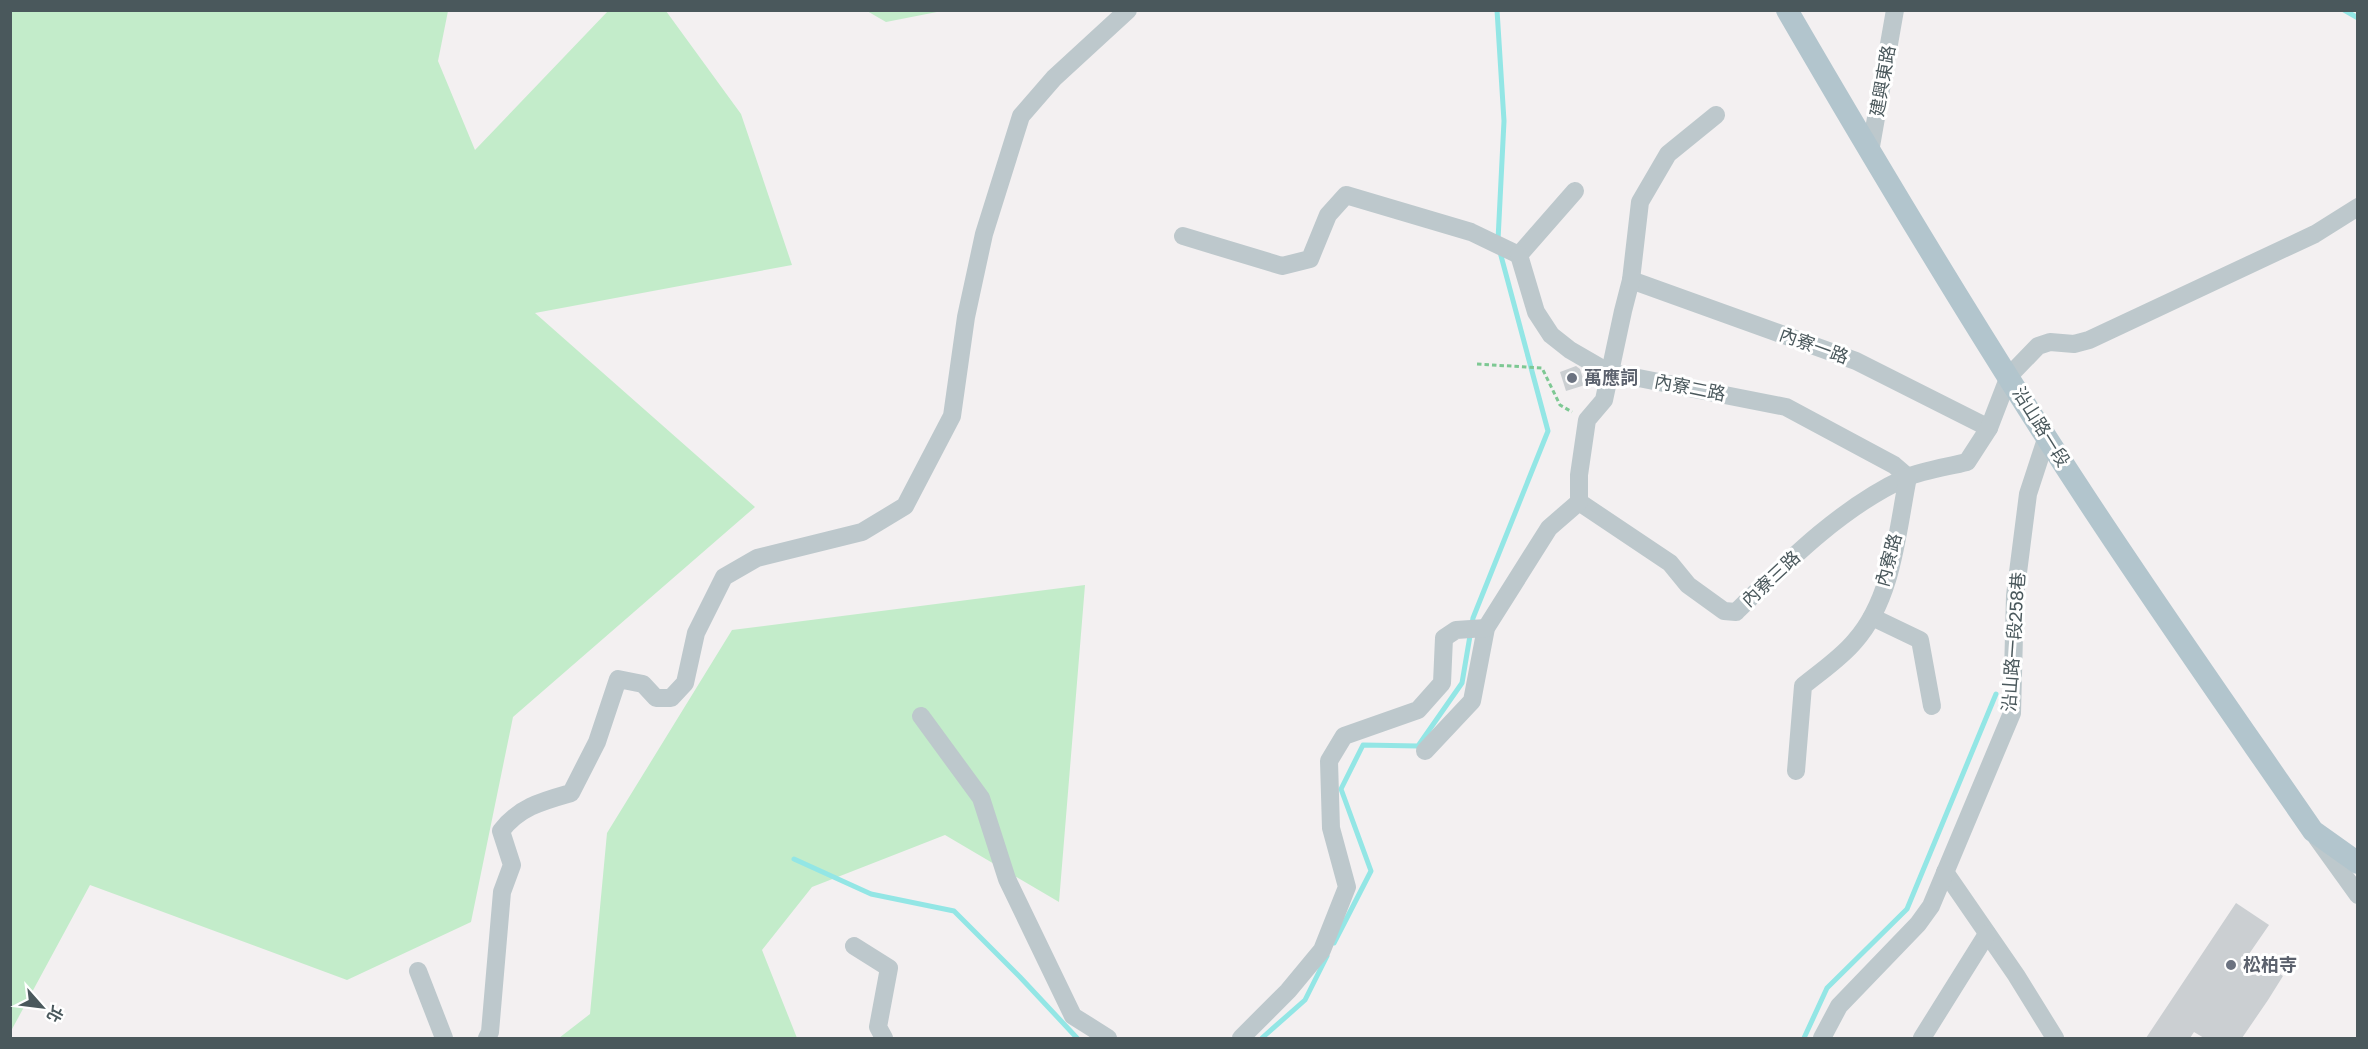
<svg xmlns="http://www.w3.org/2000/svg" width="2368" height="1049" font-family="'Golos Text','Noto Sans TC',sans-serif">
  <rect width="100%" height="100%" fill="#f3f0f1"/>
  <g fill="#c3ecca">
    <path d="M11,10L448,11L438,61L475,150L608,11H666L741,114L792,265L535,313L755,507L513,717L471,922L347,980L90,885L11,1031Z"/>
    <path d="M867,11H942L886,22Z"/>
    <path d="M1085,585L1059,902L945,835L812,887L762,950L797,1038H559L590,1014L607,833L732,630Z"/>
  </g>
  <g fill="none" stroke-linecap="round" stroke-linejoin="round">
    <g stroke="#93e6e5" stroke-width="5">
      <path d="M1497,10L1504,121L1498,240"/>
      <path d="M2344,10L2358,18"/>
      <path d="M794,859L871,894L954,911L1020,977L1077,1038"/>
      <path d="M1334,943L1371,871L1341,789L1363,745L1418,746L1462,683L1473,618L1548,431L1500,252"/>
      <path d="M1262,1038L1305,1000L1327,956"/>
      <path d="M1804,1038L1827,988L1907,909L1996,694"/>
    </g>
  </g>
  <g fill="#cbcfd2">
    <path d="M1576,366L1580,369L1585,385L1566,391L1560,372Z"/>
    <path d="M2236,903L2269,925L2249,954L2283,976L2268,1000L2242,1038H2204L2194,1032L2190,1038H2146Z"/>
  </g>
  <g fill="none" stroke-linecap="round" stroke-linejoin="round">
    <path stroke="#7dc893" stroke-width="3" stroke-dasharray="4.5 3" stroke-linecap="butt" d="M1477,364L1542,368L1560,405L1572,412"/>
    <g stroke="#bdc8cc" stroke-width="18">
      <path d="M1870,152L1895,10"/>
      <path d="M1183,236L1282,266L1310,259L1328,215L1346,195L1471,232L1519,255L1575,191"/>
      <path d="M1519,255L1536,312L1551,335L1570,350L1608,372L1786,407L1894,465L1908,477"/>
      <path d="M1631,280L1856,361L1989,428"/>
      <path d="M1579,502L1670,563L1688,585L1724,611L1736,612C1786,563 1840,508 1905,478C1924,470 1947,467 1967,462L1989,428L2009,376L2038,346L2050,342L2074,344L2089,340L2315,234L2358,207"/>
      <path d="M1872,617L1920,640L1932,706"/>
      <path d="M921,716L981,798L1007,879L1073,1016L1108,1038"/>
      <path d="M1425,751L1472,701L1486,628L1549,528L1579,502V475L1587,420L1604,400L1623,311L1631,280L1640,202L1668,154L1716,115"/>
      <path d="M1796,771L1803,686C1820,672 1841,658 1855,641C1893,598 1897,532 1908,477"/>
      <path d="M2317,838L2358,895"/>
      <path d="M1945,872L2016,975L2055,1038"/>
      <path d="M854,946L889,968L878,1027L884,1038"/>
      <path d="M418,971L444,1038"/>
      <path d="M487,1038L490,1032L502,892L512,865L501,831C519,807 543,801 571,793L597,742L618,679L643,684L656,698H671L685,683L696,633L724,577L757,558L862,532L905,506L952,416L966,317L984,234L1021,116L1054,78L1128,10"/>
      <path d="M1241,1038L1288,991L1322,950L1347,887L1331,828L1329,761L1344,736L1418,710L1442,683L1444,638L1456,630L1486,628"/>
      <path d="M1822,1038L1839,1006L1918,924L1931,906L2012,713L2015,596L2028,494L2047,436"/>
      <path d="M1922,1038L1987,934"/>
    </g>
    <path stroke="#b2c5cd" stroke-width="22" d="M1787,10C1884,177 1983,342 2089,503C2162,614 2238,722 2313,831L2358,863"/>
  </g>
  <g fill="#6b7280" stroke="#fff" stroke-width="2">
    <circle cx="1572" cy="378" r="6"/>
    <circle cx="2231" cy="965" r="6"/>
  </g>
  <g text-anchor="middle" stroke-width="6" stroke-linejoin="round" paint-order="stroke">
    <g font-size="18" fill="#4a585c" stroke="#fff">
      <text transform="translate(1883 81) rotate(-80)" y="6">建興東路</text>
      <text transform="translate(1814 346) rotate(20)" y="6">內寮一路</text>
      <text transform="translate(1690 388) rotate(11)" y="6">內寮二路</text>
      <text transform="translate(2041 427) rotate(58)" y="6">沿山路一段</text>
      <text transform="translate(1889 560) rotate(-75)" y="6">內寮路</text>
      <text transform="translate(1771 579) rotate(-43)" y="6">內寮三路</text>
      <text transform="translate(2014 642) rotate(-86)" y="6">沿山路一段258巷</text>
    </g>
    <g font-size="18" font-weight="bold" fill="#5b616d" stroke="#fff" text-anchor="start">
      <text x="1584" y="384">萬應詞</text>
      <text x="2243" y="971">松柏寺</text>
    </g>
  </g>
  <rect width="2368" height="1049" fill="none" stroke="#4a585c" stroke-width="24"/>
  <g transform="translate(42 1007) rotate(118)" stroke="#ffffff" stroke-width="4.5" paint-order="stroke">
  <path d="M0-4.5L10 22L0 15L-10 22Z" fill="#4a585c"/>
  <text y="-9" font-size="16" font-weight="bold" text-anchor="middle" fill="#4a585c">北</text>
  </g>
</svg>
